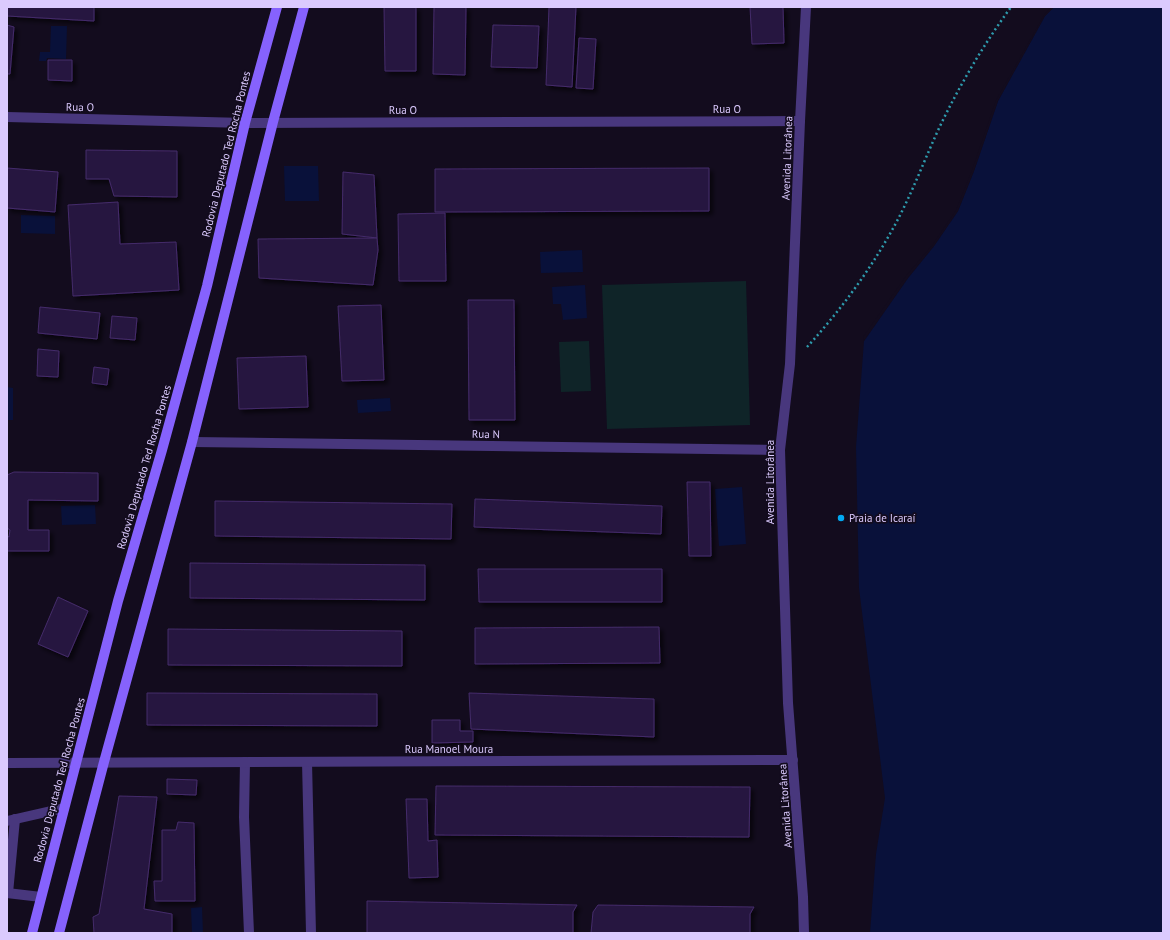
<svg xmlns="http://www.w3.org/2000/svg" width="1170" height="940" font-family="'PT Sans',sans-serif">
  <defs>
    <filter id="shadow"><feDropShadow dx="3.5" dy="3.5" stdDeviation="2" flood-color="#0009"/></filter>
  </defs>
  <rect width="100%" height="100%" fill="#130c1e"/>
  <g fill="#0f2428">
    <path d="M746,281L750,425L607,429L602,285Z"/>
    <path d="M589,341L591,391L561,392L559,342Z"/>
  </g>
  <g fill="#09113a">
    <path d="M1054,7H1163V933H870L876,854L885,798L859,588L856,447L864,341L908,278L934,246L958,211L974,171L998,101L1045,16Z"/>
    <path d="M51,26H67L66,59L47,58L46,61H39L40,52H50Z"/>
    <path d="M284,166H318L319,201H285Z"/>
    <path d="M21,215L55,216V234L21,233Z"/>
    <path d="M582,250L583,272L541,273L540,252Z"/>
    <path d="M585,285L587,318L563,320L561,304H553L552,287Z"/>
    <path d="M7,387L13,388V420H7Z"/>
    <path d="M390,398L391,411L358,413L357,400Z"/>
    <path d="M742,487L746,544L719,546L715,489Z"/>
    <path d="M95,505L96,524L62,525L61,506Z"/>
    <path d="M202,907L203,933H192L191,908Z"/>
  </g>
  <path fill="#130c1e" d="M1051,7H1054L1045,16L998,101L974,171L958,211L934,246L908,278L864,341L863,337L906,276L933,244L956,210L972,170L996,100L1044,15Z"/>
  <g fill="#28183f" stroke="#442b6b" filter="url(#shadow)">
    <path d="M7,7H94V21L7,16Z"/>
    <path d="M384,7H416V71H385Z"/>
    <path d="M434,7H466L465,75L433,74Z"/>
    <path d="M549,7H576L572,87L546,85Z"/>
    <path d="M750,7H783L784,43L752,44Z"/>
    <path d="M7,25L14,27L10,74H7Z"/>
    <path d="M493,25L539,26L537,68L491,67Z"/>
    <path d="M579,38L596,39L593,89L576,88Z"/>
    <path d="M48,60H72V81L48,80Z"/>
    <path d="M86,150L177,151V197L114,196L109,179H86Z"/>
    <path d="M7,168L58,172L55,212L7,208Z"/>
    <path d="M709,168V211L435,212V169Z"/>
    <path d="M343,172L374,175L377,238L342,234Z"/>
    <path d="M118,202L120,244L176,242L179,290L73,296L68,205Z"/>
    <path d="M445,213L446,281H399L398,214Z"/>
    <path d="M377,238L378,250L373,285L259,278L258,239Z"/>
    <path d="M468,300H514L515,420H469Z"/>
    <path d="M381,305L384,380L342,381L338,306Z"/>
    <path d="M40,307L100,313L97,339L38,333Z"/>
    <path d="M112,316L137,318L135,340L110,338Z"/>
    <path d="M38,349L59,351L58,377L37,376Z"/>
    <path d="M306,356L308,407L239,409L237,358Z"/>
    <path d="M94,367L109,369L107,385L92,383Z"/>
    <path d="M14,472L98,473V501L28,500V530H49V551H7V536L9,537L10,530L7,528V475Z"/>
    <path d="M687,482H710L711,556H689Z"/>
    <path d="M475,499L662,506L661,534L474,527Z"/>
    <path d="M215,501L452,504L451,539L215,536Z"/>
    <path d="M190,563L425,565V600L190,598Z"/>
    <path d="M478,569H662V602H479Z"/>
    <path d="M58,597L88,611L68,657L38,644Z"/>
    <path d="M659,627L660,663L475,664V628Z"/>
    <path d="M168,629L402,631V666L168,665Z"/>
    <path d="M147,693L377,694V726L147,725Z"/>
    <path d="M469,693L654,699V737L471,729Z"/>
    <path d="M432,720H460V731H473V742L432,743Z"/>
    <path d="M167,779L197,780L196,795L167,794Z"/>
    <path d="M436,786L750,787L749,837L435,835Z"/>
    <path d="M119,796L157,797L144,909L172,914V933H94L93,917L99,914Z"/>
    <path d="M406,799H427L428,841L437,840L438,877L409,878Z"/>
    <path d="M178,822L194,823L195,901H155L154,881H162V830H176Z"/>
    <path d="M367,901L577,905L573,912V933H367Z"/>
    <path d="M598,905L754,907L750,914V933H591L593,912Z"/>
  </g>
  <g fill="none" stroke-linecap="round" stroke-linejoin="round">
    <path stroke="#2e9cae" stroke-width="2.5" stroke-dasharray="2 3" stroke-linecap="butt" d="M807,347C839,312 868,273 891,232C911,197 924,160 941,124C961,83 984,44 1011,7"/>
    <g stroke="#48377d" stroke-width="10">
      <path d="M245,762L244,817L249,933"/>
      <path d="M307,762L311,933"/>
      <path d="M7,821L64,808"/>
      <path d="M7,893L41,897"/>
      <path d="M8,893L15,819"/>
    </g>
    <g stroke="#48377d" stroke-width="10">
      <path d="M7,117L245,123L800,121"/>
      <path d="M192,442L780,450"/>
      <path d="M7,763L793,760"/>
      <path d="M804,933L803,897L788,703L780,450L790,364L800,121L806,7"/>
    </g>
    <g stroke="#8662fd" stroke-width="10">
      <path d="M32,933L118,601L162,450L207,286L245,123L277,7"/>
      <path d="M59,933L104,762L192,442L273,122L304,7"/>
    </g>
  </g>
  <circle fill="#02a9f2" stroke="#130c1e" stroke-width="1.5" cx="841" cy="518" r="4"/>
  <g text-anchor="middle" stroke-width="3.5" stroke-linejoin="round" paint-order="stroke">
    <g font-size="11" fill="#dbcafe" stroke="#130c1e">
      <text transform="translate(80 107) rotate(1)" y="4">Rua O</text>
      <text x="727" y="113">Rua O</text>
      <text x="403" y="114">Rua O</text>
      <text transform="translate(226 154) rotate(-76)" y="4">Rodovia Deputado Ted Rocha Pontes</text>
      <text transform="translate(787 158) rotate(-88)" y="4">Avenida Litorânea</text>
      <text transform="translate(486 434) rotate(1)" y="4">Rua N</text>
      <text transform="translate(144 467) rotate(-74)" y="4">Rodovia Deputado Ted Rocha Pontes</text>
      <text transform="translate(770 482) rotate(-90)" y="4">Avenida Litorânea</text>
      <text x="449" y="753">Rua Manoel Moura</text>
      <text transform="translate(59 780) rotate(-75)" y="4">Rodovia Deputado Ted Rocha Pontes</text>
      <text transform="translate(785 806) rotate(-94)" y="4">Avenida Litorânea</text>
    </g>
    <g font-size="11" fill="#dbcafe" stroke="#130c1e" text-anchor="start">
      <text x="849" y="522">Praia de Icaraí</text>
    </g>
  </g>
  <rect width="1170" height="940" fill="none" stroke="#dbcafe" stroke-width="16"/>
</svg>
